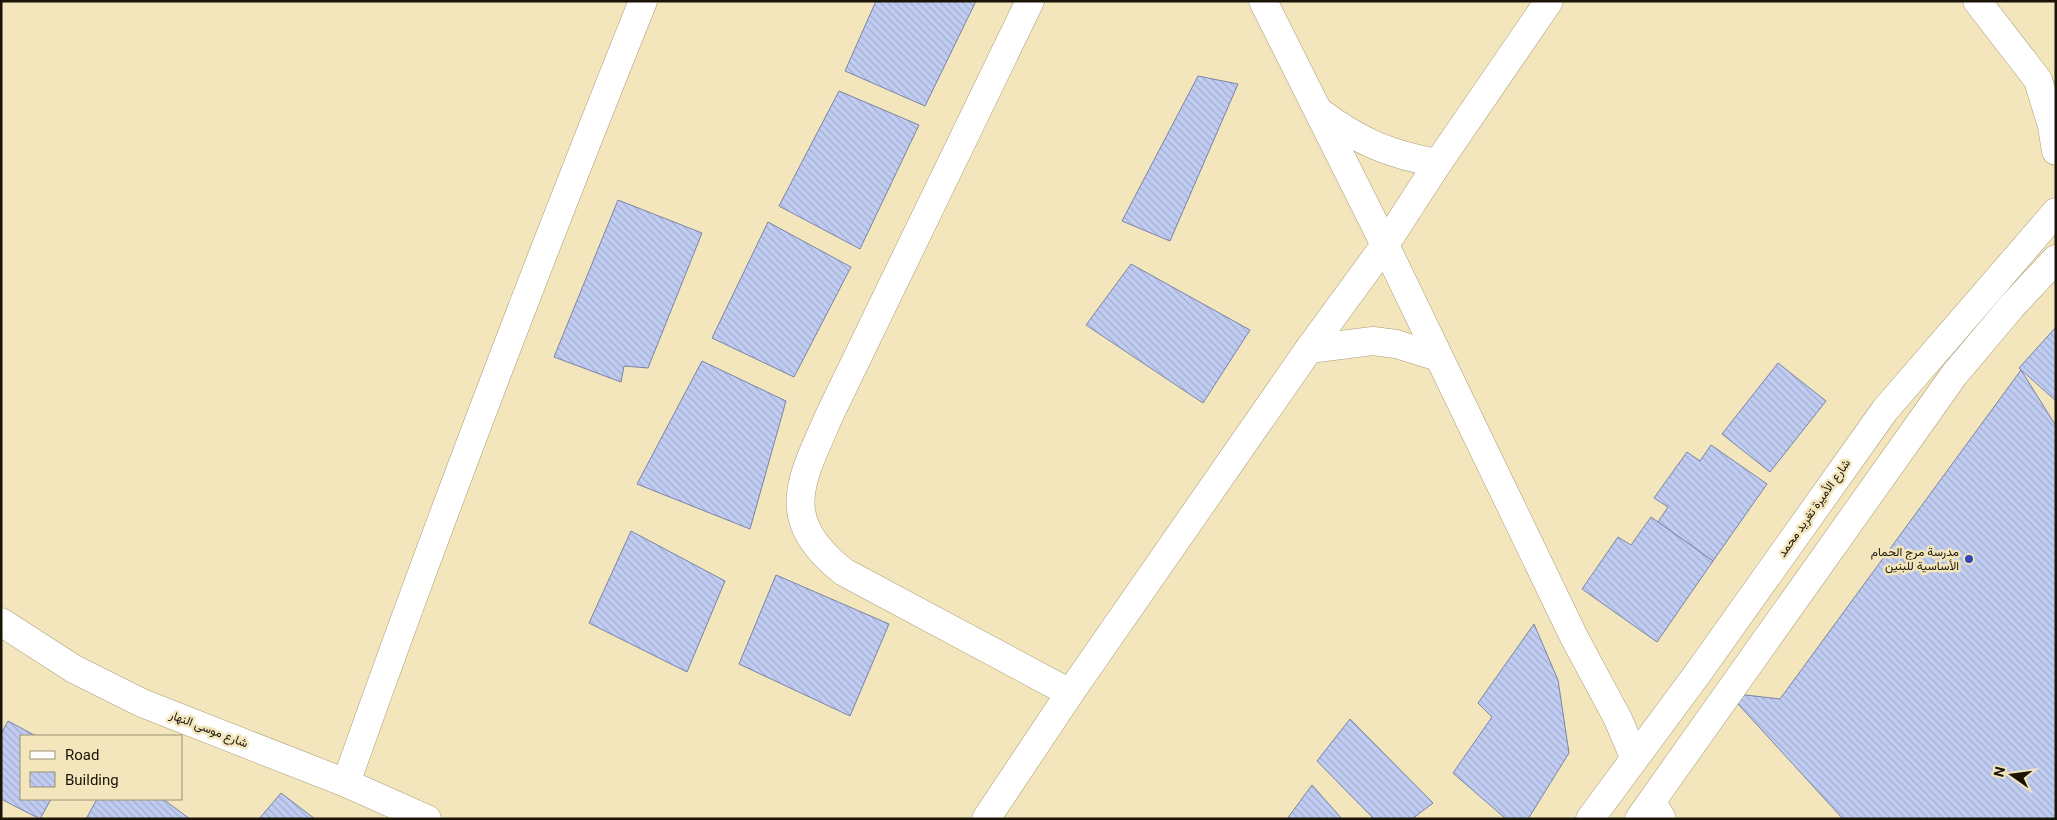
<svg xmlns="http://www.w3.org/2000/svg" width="2057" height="820" font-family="Roboto,Vazirmatn,sans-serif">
  <defs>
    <pattern id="building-back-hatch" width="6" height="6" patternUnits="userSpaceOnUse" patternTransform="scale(1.25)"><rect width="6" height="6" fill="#c0ccf2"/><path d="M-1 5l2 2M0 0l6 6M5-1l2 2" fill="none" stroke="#a4aece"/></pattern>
  </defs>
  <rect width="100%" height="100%" fill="#f3e5bc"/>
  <g fill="url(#building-back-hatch)" stroke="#7984a7">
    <path d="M876,1H976L925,106L845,71Z"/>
    <path d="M1198,76L1238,84L1170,241L1122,221Z"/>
    <path d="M839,91L919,125L860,249L779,206Z"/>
    <path d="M618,200L702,233L648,368L624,366L621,382L554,357Z"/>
    <path d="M768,222L851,267L794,377L712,338Z"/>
    <path d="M1131,264L1250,330L1203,403L1086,325Z"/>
    <path d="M2056,327V401L2019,368Z"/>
    <path d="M702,361L786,401L750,529L637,484Z"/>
    <path d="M1778,363L1826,401L1770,472L1722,434Z"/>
    <path d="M2021,370L2056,426V819H1843L1728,693L1780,699Z"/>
    <path d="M1711,445L1767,484L1713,561L1658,522L1668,507L1654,498L1687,452L1700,461Z"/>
    <path d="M1651,517L1713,561L1657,642L1582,589L1618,537L1631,545Z"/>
    <path d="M631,531L725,581L687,672L589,623Z"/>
    <path d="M776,575L889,624L850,716L739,664Z"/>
    <path d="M1534,624L1558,680L1569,753L1528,819H1506L1453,773L1492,717L1478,703Z"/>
    <path d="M1350,719L1433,803L1412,819H1374L1317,761Z"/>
    <path d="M8,721L36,736H21V799H51L40,819L1,799V734Z"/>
    <path d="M1312,785L1342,819H1287Z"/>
    <path d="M281,793L315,819H259Z"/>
    <path d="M97,799H163L190,819H86Z"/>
  </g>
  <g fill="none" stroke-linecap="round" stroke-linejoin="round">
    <defs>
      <g id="minor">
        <path d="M1030,1L830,414C801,481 776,518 844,572L1070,693"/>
        <path d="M1263,1L1385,245L1574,637L1618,719L1634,757"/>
        <path d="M1321,113C1360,142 1391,155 1438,163"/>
        <path d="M1309,349L1373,341L1396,344L1438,357"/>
        <path d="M346,783C439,520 539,260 643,1"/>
        <path d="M1652,802L1662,819"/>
        <path d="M986,819L1070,693L1309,349L1385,245L1438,163L1549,1"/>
      </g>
      <g id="tertiary">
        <path d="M1977,1L2038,80L2052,126L2056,151"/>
        <path d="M1,622L74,669L142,703L346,783L427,819"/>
        <path d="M1590,819L1698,673L1885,410L2056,212"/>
        <path d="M1639,819L1954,375L2012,306L2056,259"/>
      </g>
    </defs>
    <use href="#minor" stroke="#aa9d77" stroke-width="29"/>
    <use href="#tertiary" stroke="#aa9d77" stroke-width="29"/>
    <use href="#minor" stroke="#fff" stroke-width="28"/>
    <use href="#tertiary" stroke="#fff" stroke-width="28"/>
  </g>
  <circle fill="#3646b8" stroke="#f3e5bc" stroke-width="2" cx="1969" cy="559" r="5"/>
  <g text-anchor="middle" stroke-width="5" stroke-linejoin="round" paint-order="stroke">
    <g font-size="12" fill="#191406" stroke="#f3e5bc">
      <text transform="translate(1814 508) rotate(-55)" y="4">شارع الأميرة تغريد محمد</text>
      <text transform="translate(209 729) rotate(21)" y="4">شارع موسى النهار</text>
    </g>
    <g font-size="12" fill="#191406" stroke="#f3e5bc" text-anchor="end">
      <text x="1959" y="556">مدرسة مرج الحمام<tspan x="1959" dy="14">الأساسية للبنين</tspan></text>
    </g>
  </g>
  <rect width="2057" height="820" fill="none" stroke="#191406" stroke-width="5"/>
  <rect x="20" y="735" width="162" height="65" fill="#f3e5bc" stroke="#9c9173"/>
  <rect x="30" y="751" width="25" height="8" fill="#ffffff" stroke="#9c9173"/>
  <text x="65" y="760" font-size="15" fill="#191406">Road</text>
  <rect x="30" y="772" width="25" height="15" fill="url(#building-back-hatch)" stroke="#9c9173"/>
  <text x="65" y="785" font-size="15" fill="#191406">Building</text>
  <g transform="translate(2012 775) rotate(284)" stroke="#f3e5bc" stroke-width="4" paint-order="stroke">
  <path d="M0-4L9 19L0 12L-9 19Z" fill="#191406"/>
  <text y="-8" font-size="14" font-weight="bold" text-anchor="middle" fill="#191406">N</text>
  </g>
</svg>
